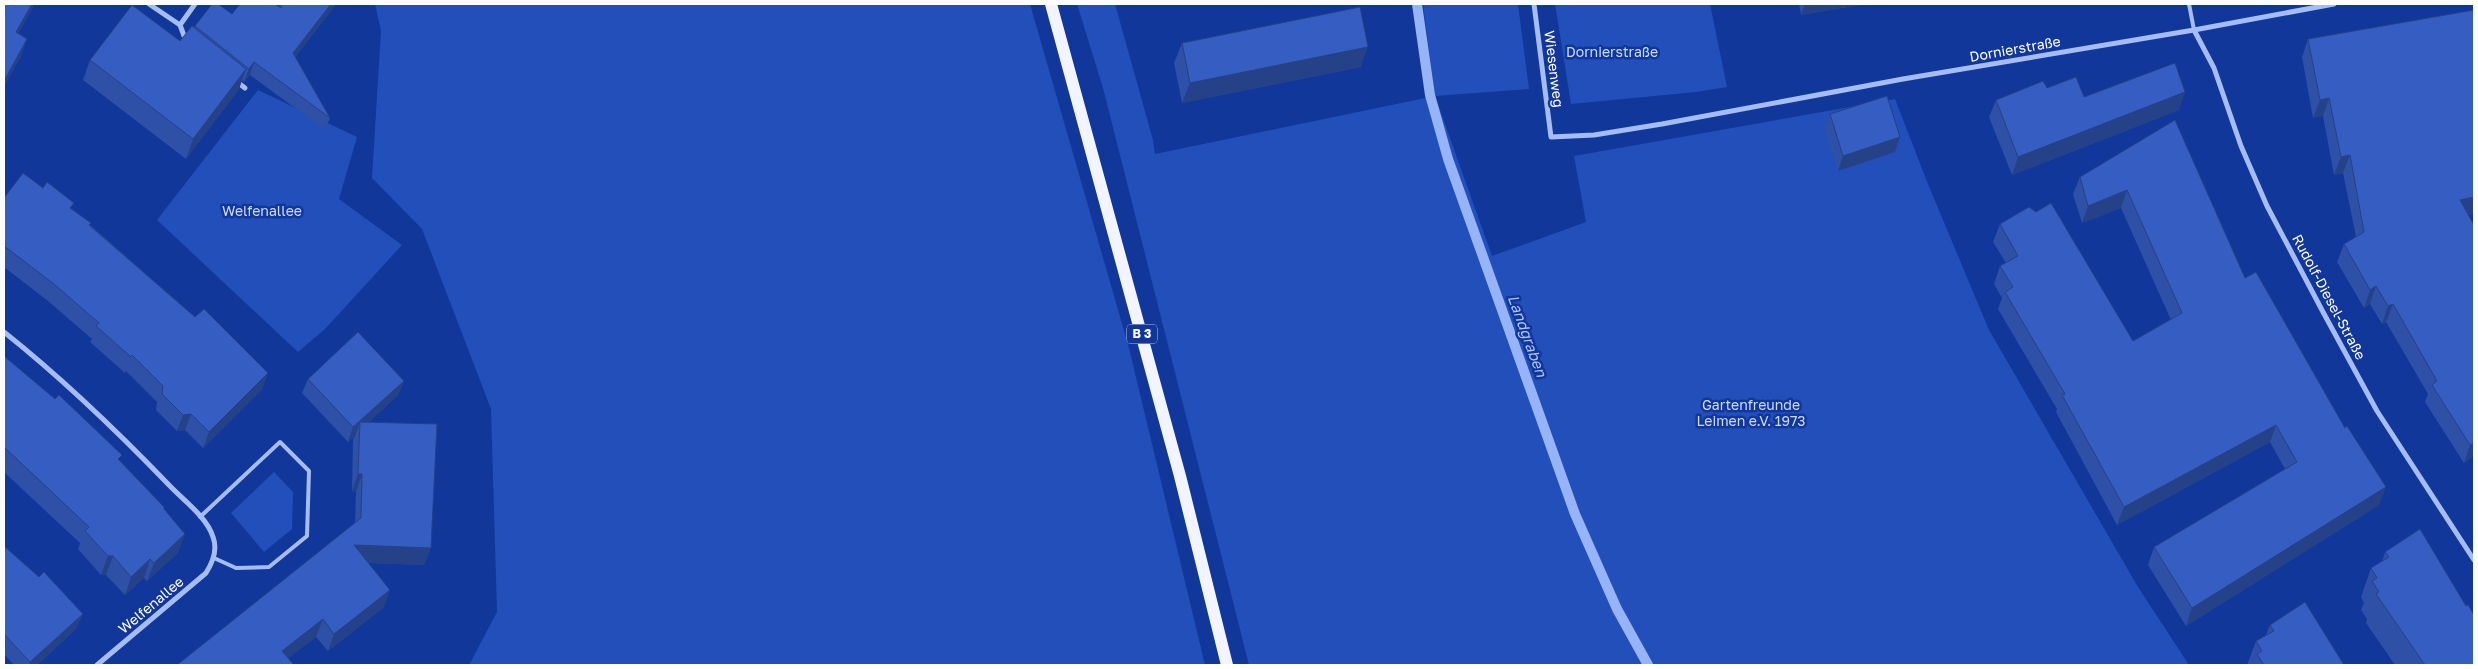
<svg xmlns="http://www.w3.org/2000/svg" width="2478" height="669" font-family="'Golos Text',sans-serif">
  <rect width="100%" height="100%" fill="#11379b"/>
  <g fill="#234fba">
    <path d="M375,4H1030L1129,348L1205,665H469L497,612L491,409L422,229L372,178L381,31Z"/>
    <path d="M1077,4H1115L1153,140L1155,154L1435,96L1423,4H1518L1529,89L1435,96L1492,256L1586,222L1574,156L1895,99L1928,184L1989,330L2138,587L2189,665H1249L1103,88Z"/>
    <path d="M1555,4H1710L1727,87L1696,92L1571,104Z"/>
    <path d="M258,90L357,137L339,199L402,245L325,329L298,352L157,220Z"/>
    <path d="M274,472L293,492L292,529L264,552L231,513Z"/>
  </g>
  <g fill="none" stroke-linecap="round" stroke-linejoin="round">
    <path stroke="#97b4f8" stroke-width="10" d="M1417,4L1430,95L1448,159L1575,514L1617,609L1648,665"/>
    <g stroke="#a5bcf4" stroke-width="4">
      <path d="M2189,4L2194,30"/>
      <path d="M200,517L280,442L309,471L307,536L269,567L236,568L214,558"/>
    </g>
    <g stroke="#a5bcf4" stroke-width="5">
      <path d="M149,4L180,25L186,41"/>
      <path d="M1534,4L1551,137L1594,135L1662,124L1903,79L2194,30L2334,4"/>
      <path d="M180,25L195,4"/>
      <path d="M2194,30L2214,68L2241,146L2267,206L2323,312L2377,411L2474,560"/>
      <path d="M236,81L245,88"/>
      <path d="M4,332C63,379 117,431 169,485C183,500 207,517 213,537C218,550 213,562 206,573L97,665"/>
    </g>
    <path stroke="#f2f5ff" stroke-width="12" d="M1051,4L1180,476L1227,665"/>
  </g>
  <g fill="#2e50a7">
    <path d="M280,4H335L334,7L295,57L330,118L325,130L250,75L244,82L242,80L239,89L186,159L83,80L90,60L180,41L195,26L232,14L279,7Z"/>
    <path d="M1799,4H1865L1801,15Z"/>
    <path d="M2474,10V214L2468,215L2474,225V456L2464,463L2425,402L2428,394L2386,322L2382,324L2370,304L2364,308L2337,262L2344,244L2356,237L2343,173L2334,175L2323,116L2313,118L2302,57L2308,39Z"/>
    <path d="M1182,43L1361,67L1182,103L1174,63Z"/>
    <path d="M2047,88L2084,97L2179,110L2012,175L1989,117L1996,100Z"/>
    <path d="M1830,114L1900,137L1895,152L1838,171L1824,128Z"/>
    <path d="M2175,120L2245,278L2379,505L2186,626L2148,565L2154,547L2285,469L2270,442L2117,525L2056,412L2057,409L1998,309L2002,298L1994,284L2000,266L2006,263L1993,242L2000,224L2133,341L2171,320L2121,208L2082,223L2073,194L2080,177Z"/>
    <path d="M4,198L72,209L195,317L268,373L262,389L203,448L185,430L177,431L156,410L157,402L126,371L125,373L90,342L92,339L48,301L4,267Z"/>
    <path d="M4,356L55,399L120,461L164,509L178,553L147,581L144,578L125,595L106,575H101L78,549L80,543L4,472Z"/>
    <path d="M308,379L404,381L398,395L369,422L424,565L369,563L384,607L328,651L316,637L288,658L177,665L355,523L356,492L352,491L353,439L355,436L348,442L302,393Z"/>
    <path d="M4,546L77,628L37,665H14L4,654Z"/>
    <path d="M2385,552L2474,665H2395L2366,623L2367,619L2361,610L2364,603L2361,597L2371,568L2382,561Z"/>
    <path d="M2270,625L2344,665H2247L2256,641L2266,635Z"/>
  </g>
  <g fill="#254188">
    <path d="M32,4H35L9,50L16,32Z"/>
    <path d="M331,4H335L334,7L288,66L293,53Z"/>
    <path d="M1805,4H1865L1801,15Z"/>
    <path d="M27,39L21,57L4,87V81Z"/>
    <path d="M1368,47L1361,67L1182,103L1190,83Z"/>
    <path d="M254,62L250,75L244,82L249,69Z"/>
    <path d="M246,69L239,89L186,159L193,139Z"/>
    <path d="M2185,92L2179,110L2012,175L2018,157Z"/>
    <path d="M2329,98L2323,116L2313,118L2320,100Z"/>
    <path d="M1900,137L1895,152L1838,171L1843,156Z"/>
    <path d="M2350,155L2343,173L2334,175L2341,157Z"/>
    <path d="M2127,190L2121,208L2082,223L2088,206Z"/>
    <path d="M2474,197V214L2453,218L2460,200Z"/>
    <path d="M2376,286L2370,304L2364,308L2370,290Z"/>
    <path d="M2393,304L2386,322L2382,324L2388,306Z"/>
    <path d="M268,373L262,389L203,448L209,432Z"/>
    <path d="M404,381L398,395L359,431L360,422L355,436L348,442L353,427Z"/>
    <path d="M191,414L185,430L177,431L183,415Z"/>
    <path d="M2276,425L2270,442L2117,525L2124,507Z"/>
    <path d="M2474,443V456L2464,463L2470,445Z"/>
    <path d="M358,474H362L356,492L352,491Z"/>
    <path d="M2386,487L2379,505L2186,626L2192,608Z"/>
    <path d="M185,534L178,553L147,581L154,563Z"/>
    <path d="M354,545L431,548L424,565L348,562Z"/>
    <path d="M108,556H113L106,575H101Z"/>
    <path d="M150,559L144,578L125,595L131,577Z"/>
    <path d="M390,590L384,607L328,651L334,634Z"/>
    <path d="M83,614L77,628L37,665H29L30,662Z"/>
    <path d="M323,619L316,637L279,665L282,651Z"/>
  </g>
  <g fill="#355dc2" stroke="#254188">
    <path d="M4,4H32L16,32L27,39L4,81Z"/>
    <path d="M212,4H218L232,14L240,4H275L281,8L282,4H331L293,53L330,118L254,62L249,69L195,26Z"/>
    <path d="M132,5L180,41L192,26L246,69L193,139L90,60Z"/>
    <path d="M1360,7L1368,47L1190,83L1182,43Z"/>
    <path d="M2474,10V197L2460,200L2474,225V443L2470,445L2432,385L2437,381L2393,304L2388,306L2376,286L2370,290L2344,244L2364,232L2350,155L2341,157L2329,98L2320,100L2308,39Z"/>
    <path d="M2175,63L2185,92L2018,157L1996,100L2043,81L2047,88L2076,77L2084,97Z"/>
    <path d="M1887,96L1900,137L1843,156L1830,114Z"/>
    <path d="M2175,120L2245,278L2256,272L2345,428L2347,426L2386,487L2192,608L2154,547L2297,462L2276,425L2124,507L2062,395L2065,394L2005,292L2013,287L2000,266L2018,256L2000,224L2029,207L2036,212L2051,203L2133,341L2182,313L2127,190L2088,206L2080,177Z"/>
    <path d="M23,173L43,188L47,182L74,203L70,208L91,223L89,225L195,317L204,309L268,373L209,432L191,414L183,415L162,394L163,386L132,355L131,357L96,326L99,323L54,284L4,246V198Z"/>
    <path d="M358,332L404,381L353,427L308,379Z"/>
    <path d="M4,356L55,399L59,395L122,455L118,459L164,507V509L185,534L154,563L150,559L131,577L113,556H108L85,531L89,527L4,447Z"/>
    <path d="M360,422L437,424L431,548L354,545L390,590L334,634L323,619L282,651L294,665H177L361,518L362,474H358Z"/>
    <path d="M2420,529L2466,606L2468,605L2474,615V665H2425L2376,594L2379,592L2372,581L2377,578L2371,568L2389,557L2385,552Z"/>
    <path d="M4,546L39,577L44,572L83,614L30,662L4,634Z"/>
    <path d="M2305,602L2344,665H2264L2257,654L2262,651L2256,641L2274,631L2270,625Z"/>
  </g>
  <g text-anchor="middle" stroke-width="5" stroke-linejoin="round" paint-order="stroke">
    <rect fill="#11379b" stroke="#b8c3e1" stroke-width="1" x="1127" y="324.5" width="30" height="19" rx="4"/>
    <g font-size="12" font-weight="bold" fill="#fff">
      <text x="1142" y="338">B 3</text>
    </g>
    <g font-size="14" fill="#fff" stroke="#11379b">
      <text transform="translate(2015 49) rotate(-10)" y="5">Dornierstraße</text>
      <text transform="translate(1554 69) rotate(83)" y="5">Wiesenweg</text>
      <text transform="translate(2329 297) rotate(62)" y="5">Rudolf-Diesel-Straße</text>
      <text transform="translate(151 605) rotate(-40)" y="5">Welfenallee</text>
    </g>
    <g font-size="14" fill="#cddcfe" stroke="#11379b">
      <text x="1612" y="57">Dornierstraße</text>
      <text x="262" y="216">Welfenallee</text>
      <text x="1751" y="410">Gartenfreunde<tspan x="1751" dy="16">Leimen e.V. 1973</tspan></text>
    </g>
    <g font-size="15" font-style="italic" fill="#b1c7fb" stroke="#11379b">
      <text transform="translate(1527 336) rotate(70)" y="5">Landgraben</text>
    </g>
  </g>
  <rect width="2478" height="669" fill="none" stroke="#ffffff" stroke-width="10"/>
</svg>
